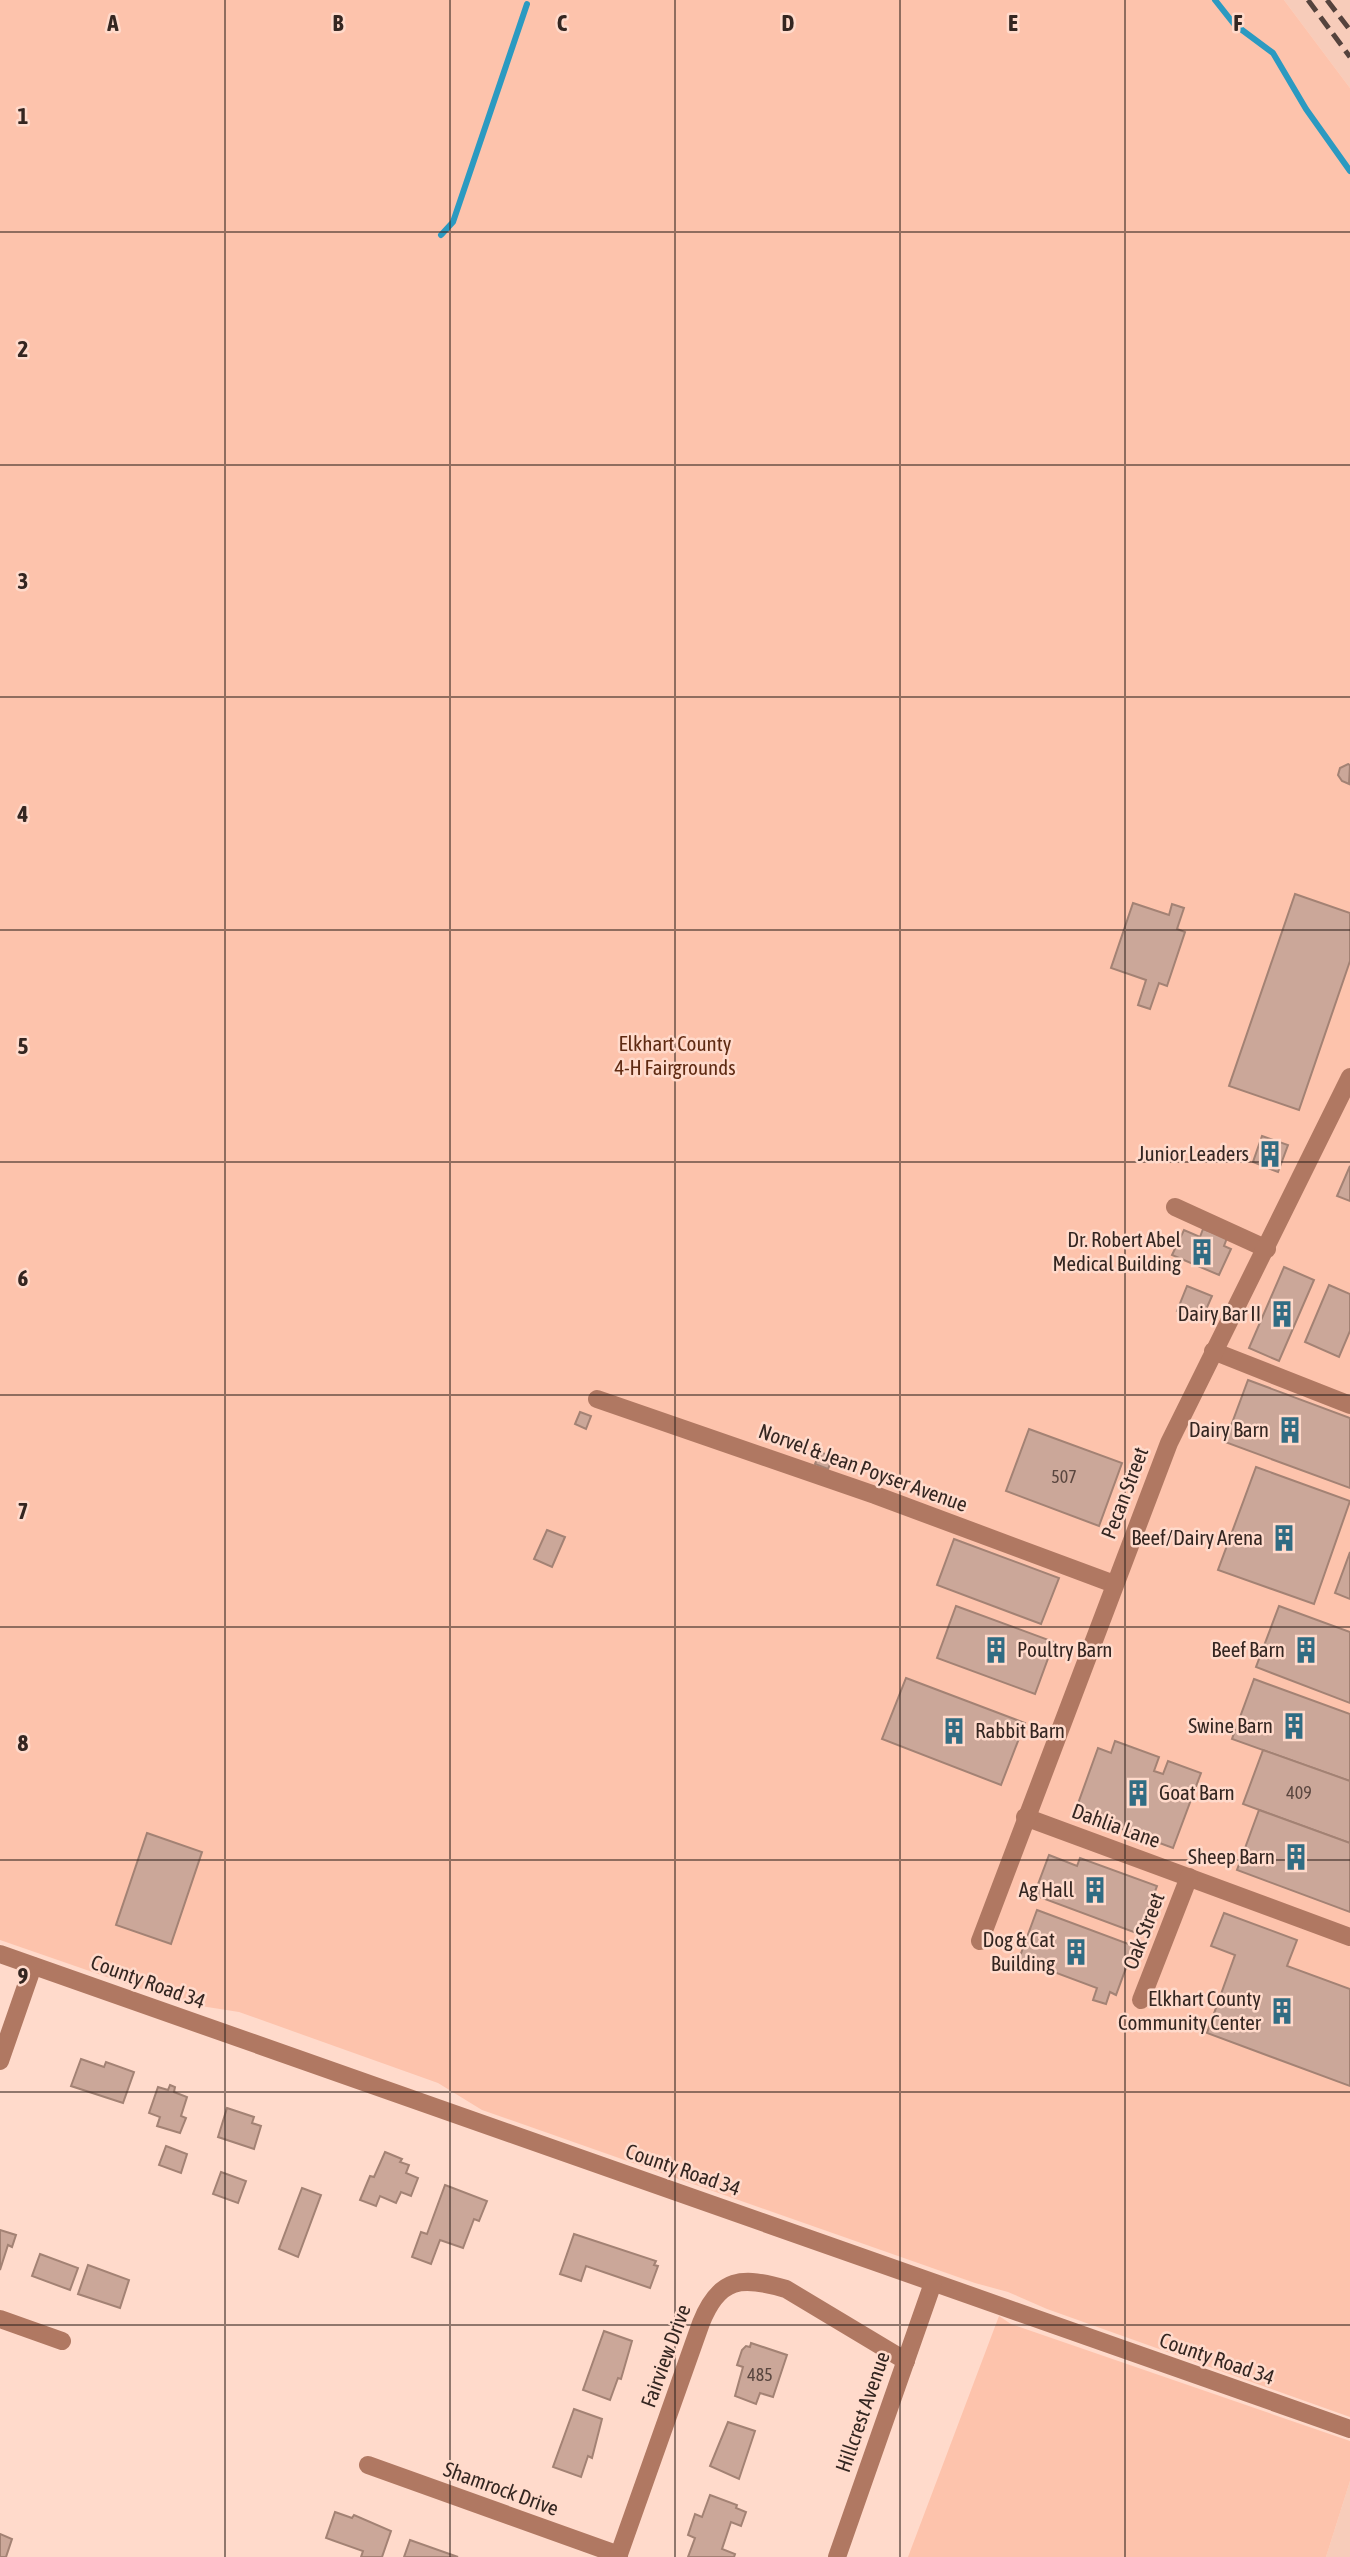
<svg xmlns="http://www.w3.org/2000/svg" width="1350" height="2557" font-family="'Asap Condensed',sans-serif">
  <rect width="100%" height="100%" fill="#ffdacb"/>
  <g fill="#f7ccba">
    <path d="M1284,0H1350V88Z"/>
    <path d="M1350,2481V2557H1326Z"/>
  </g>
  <g fill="#fdc3ac">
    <path d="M0,0H1284L1350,88V2417L1047,2309L1008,2292L975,2283L482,2110L438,2083L239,2012L182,2003L0,1940Z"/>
    <path d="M999,2316L1011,2324L1350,2441V2481L1326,2557H908Z"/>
  </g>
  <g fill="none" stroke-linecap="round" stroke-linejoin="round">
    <g stroke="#2b9ac1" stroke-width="6">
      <path d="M1215,0L1234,24L1273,53L1306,109L1350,171"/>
      <path d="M441,235L453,222L527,4"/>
    </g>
  </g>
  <g fill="#cba799" stroke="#a38274" stroke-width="2">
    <path d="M1348,764L1350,765L1349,784L1342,781L1338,775L1340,768Z"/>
    <path d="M1295,894L1350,913V961L1299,1110L1229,1086Z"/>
    <path d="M1133,903L1169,915L1172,904L1184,908L1177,929L1185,932L1167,986L1159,983L1150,1009L1138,1005L1146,980L1111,968Z"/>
    <path d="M1262,1136L1288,1145L1278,1172L1253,1162Z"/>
    <path d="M1350,1166V1201L1337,1196Z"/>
    <path d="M1203,1229L1227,1238L1224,1246L1231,1249L1219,1275L1172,1255L1184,1230L1200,1237Z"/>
    <path d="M1284,1267L1314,1280L1279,1361L1249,1348Z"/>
    <path d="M1329,1285L1350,1294V1331L1339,1357L1305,1342Z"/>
    <path d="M1187,1286L1212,1296L1201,1321L1177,1311Z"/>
    <path d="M1248,1380L1350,1418V1488L1225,1442Z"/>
    <path d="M580,1412L591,1416L586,1429L575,1424Z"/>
    <path d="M1029,1429L1122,1463L1099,1526L1006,1491Z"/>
    <path d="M820,1452L833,1457L828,1469L815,1464Z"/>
    <path d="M1256,1467L1350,1501L1314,1604L1218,1570Z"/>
    <path d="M547,1530L565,1537L552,1567L534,1559Z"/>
    <path d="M954,1539L1059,1578L1041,1624L937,1585Z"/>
    <path d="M1350,1552V1599L1335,1593Z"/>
    <path d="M956,1606L1054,1642L1035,1694L937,1658Z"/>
    <path d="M1279,1606L1350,1632V1703L1256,1667Z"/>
    <path d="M906,1678L1025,1723L1001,1785L882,1739Z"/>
    <path d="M1254,1679L1350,1714V1781L1232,1739Z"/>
    <path d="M1115,1741L1159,1757L1154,1771L1163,1774L1168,1761L1201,1773L1173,1848L1075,1812L1098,1748L1111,1753Z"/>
    <path d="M1263,1750L1350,1781V1843L1243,1804Z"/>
    <path d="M1259,1810L1350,1843V1912L1237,1870Z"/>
    <path d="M147,1833L202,1852L171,1944L116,1925Z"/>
    <path d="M1049,1855L1077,1866L1080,1858L1157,1886L1139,1934L1034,1895Z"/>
    <path d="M1037,1910L1134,1946L1116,1995L1110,1992L1106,2004L1093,2000L1097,1988L1019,1959Z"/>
    <path d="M1224,1913L1297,1940L1287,1966L1350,1989V2086L1207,2033L1235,1955L1211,1946Z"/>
    <path d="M81,2059L104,2067L106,2062L134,2072L123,2103L71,2086Z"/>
    <path d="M170,2085L175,2087L174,2092L187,2097L181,2116L186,2118L180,2133L157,2126L160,2117L149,2113L158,2087L168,2090Z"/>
    <path d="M227,2108L254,2117L252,2123L261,2126L254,2149L218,2137Z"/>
    <path d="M166,2146L187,2154L181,2173L159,2165Z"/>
    <path d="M385,2152L402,2159L400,2162L409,2165L406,2173L418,2178L411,2196L401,2192L396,2203L380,2196L376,2206L360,2200L370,2176L374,2177Z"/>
    <path d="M221,2172L246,2181L238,2203L213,2194Z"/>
    <path d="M445,2185L487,2201L479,2221L474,2219L463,2248L440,2240L431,2264L412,2257L421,2232L427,2234Z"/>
    <path d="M302,2188L321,2195L298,2257L279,2249Z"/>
    <path d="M0,2230L16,2235L12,2247L8,2245L0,2270Z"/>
    <path d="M574,2234L656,2261L654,2265L658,2266L650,2288L586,2266L581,2281L560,2274Z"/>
    <path d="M40,2254L78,2268L70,2290L32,2276Z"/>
    <path d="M88,2265L129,2280L120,2308L78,2294Z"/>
    <path d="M604,2331L632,2341L621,2379L618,2378L610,2400L583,2390Z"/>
    <path d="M751,2343L787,2355L773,2397L760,2393L756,2404L735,2396L743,2367L737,2365L742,2350L746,2346L750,2347Z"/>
    <path d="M574,2409L602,2419L592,2458L588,2456L581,2477L553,2467Z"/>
    <path d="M728,2422L755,2431L739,2479L710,2466Z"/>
    <path d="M710,2495L737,2505L736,2508L746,2512L741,2526L731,2522L722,2549L735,2554L734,2557H688L695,2538L688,2535L695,2514L702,2517Z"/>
    <path d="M335,2512L352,2518L354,2515L391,2531L382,2557H361L363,2551L326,2538Z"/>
    <path d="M0,2534L12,2539L6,2557H0Z"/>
    <path d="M410,2540L458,2557H404Z"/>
  </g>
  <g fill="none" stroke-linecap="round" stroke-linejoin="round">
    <g stroke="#b07862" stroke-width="18">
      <path d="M1175,1207L1267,1249"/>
      <path d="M1213,1351L1350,1405"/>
      <path d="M597,1399L875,1495L1114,1584"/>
      <path d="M1025,1817L1350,1937"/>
      <path d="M980,1941L1169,1443L1350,1077"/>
      <path d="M0,1954L1350,2429"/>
      <path d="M1141,2000L1189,1877"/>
      <path d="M0,2061L33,1966"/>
      <path d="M0,2319L62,2341"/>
      <path d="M368,2465L619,2555"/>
      <path d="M618,2557L701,2323C719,2277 742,2276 786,2289L906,2361"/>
      <path d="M837,2557L933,2283"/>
    </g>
    <g stroke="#55433d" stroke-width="5" stroke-dasharray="14 7" stroke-linecap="butt">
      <path d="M1308,0L1350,57"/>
      <path d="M1327,0L1350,30"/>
    </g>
  </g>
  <path fill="none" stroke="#342621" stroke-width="2" stroke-opacity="0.55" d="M225,0V2557M450,0V2557M675,0V2557M900,0V2557M1125,0V2557M0,232H1350M0,465H1350M0,697H1350M0,930H1350M0,1162H1350M0,1395H1350M0,1627H1350M0,1860H1350M0,2092H1350M0,2325H1350"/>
  <defs>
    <symbol id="building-bare" viewBox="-9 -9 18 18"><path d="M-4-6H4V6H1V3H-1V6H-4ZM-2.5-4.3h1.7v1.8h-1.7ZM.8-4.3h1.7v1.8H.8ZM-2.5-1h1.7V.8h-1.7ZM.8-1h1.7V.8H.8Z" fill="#306c83" stroke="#ffdacb" stroke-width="2.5" paint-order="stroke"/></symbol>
  </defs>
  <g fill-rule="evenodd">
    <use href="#building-bare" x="1251" y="1135" width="38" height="38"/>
    <use href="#building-bare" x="1183" y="1233" width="38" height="38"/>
    <use href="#building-bare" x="1263" y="1295" width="38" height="38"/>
    <use href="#building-bare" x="1271" y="1411" width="38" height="38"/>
    <use href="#building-bare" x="1265" y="1519" width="38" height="38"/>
    <use href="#building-bare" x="977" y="1631" width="38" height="38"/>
    <use href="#building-bare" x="1287" y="1631" width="38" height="38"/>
    <use href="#building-bare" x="1275" y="1707" width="38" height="38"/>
    <use href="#building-bare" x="935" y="1712" width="38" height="38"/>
    <use href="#building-bare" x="1119" y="1774" width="38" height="38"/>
    <use href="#building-bare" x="1277" y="1838" width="38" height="38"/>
    <use href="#building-bare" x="1076" y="1871" width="38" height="38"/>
    <use href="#building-bare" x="1057" y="1933" width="38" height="38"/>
    <use href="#building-bare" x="1263" y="1992" width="38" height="38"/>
  </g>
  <g text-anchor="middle" stroke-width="5" stroke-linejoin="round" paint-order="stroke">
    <g font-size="18" fill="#5a463f">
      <text x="1064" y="1483">507</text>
      <text x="1299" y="1799">409</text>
      <text x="760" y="2381">485</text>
    </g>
    <g font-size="21" fill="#5f2a12" stroke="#ffdacb">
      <text x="675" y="1051">Elkhart County<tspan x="675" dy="24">4-H Fairgrounds</tspan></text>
    </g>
    <g font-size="21" fill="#342621" stroke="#ffdacb" text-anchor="end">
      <text x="1249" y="1161">Junior Leaders</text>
      <text x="1181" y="1247">Dr. Robert Abel<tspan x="1181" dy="24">Medical Building</tspan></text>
      <text x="1261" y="1321">Dairy Bar II</text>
      <text x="1269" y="1437">Dairy Barn</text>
      <text x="1263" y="1545">Beef/Dairy Arena</text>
      <text x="1017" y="1657" text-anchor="start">Poultry Barn</text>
      <text x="1285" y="1657">Beef Barn</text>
      <text x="1273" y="1733">Swine Barn</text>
      <text x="975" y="1738" text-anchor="start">Rabbit Barn</text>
      <text x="1159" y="1800" text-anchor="start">Goat Barn</text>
      <text x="1275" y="1864">Sheep Barn</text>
      <text x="1074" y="1897">Ag Hall</text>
      <text x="1055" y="1947">Dog &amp; Cat<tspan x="1055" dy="24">Building</tspan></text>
      <text x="1261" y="2006">Elkhart County<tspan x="1261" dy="24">Community Center</tspan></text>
    </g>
    <g font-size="21" fill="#342621" stroke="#ffdacb">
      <text transform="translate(863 1468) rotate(20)" y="7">Norvel &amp; Jean Poyser Avenue</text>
      <text transform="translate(1125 1493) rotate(-69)" y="7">Pecan Street</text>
      <text transform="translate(1116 1826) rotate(20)" y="7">Dahlia Lane</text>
      <text transform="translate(1144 1931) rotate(-69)" y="7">Oak Street</text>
      <text transform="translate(148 1982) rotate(20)" y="7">County Road 34</text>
      <text transform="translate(683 2170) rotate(19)" y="7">County Road 34</text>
      <text transform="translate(666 2356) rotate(-70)" y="7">Fairview Drive</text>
      <text transform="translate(1217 2359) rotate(19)" y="7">County Road 34</text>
      <text transform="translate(863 2412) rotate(-71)" y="7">Hillcrest Avenue</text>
      <text transform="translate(501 2489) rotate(20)" y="7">Shamrock Drive</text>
    </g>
  </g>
  <g font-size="23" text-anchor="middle" font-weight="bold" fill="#342621" stroke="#ffdacb" stroke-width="5" stroke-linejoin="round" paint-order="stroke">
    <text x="113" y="31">A</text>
    <text x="338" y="31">B</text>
    <text x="562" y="31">C</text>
    <text x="788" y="31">D</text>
    <text x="1013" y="31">E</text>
    <text x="1238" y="31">F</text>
    <text x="23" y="124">1</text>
    <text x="23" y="357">2</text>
    <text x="23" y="589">3</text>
    <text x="23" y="822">4</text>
    <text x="23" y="1054">5</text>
    <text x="23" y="1286">6</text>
    <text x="23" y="1519">7</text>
    <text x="23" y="1751">8</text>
    <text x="23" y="1984">9</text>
  </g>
</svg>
